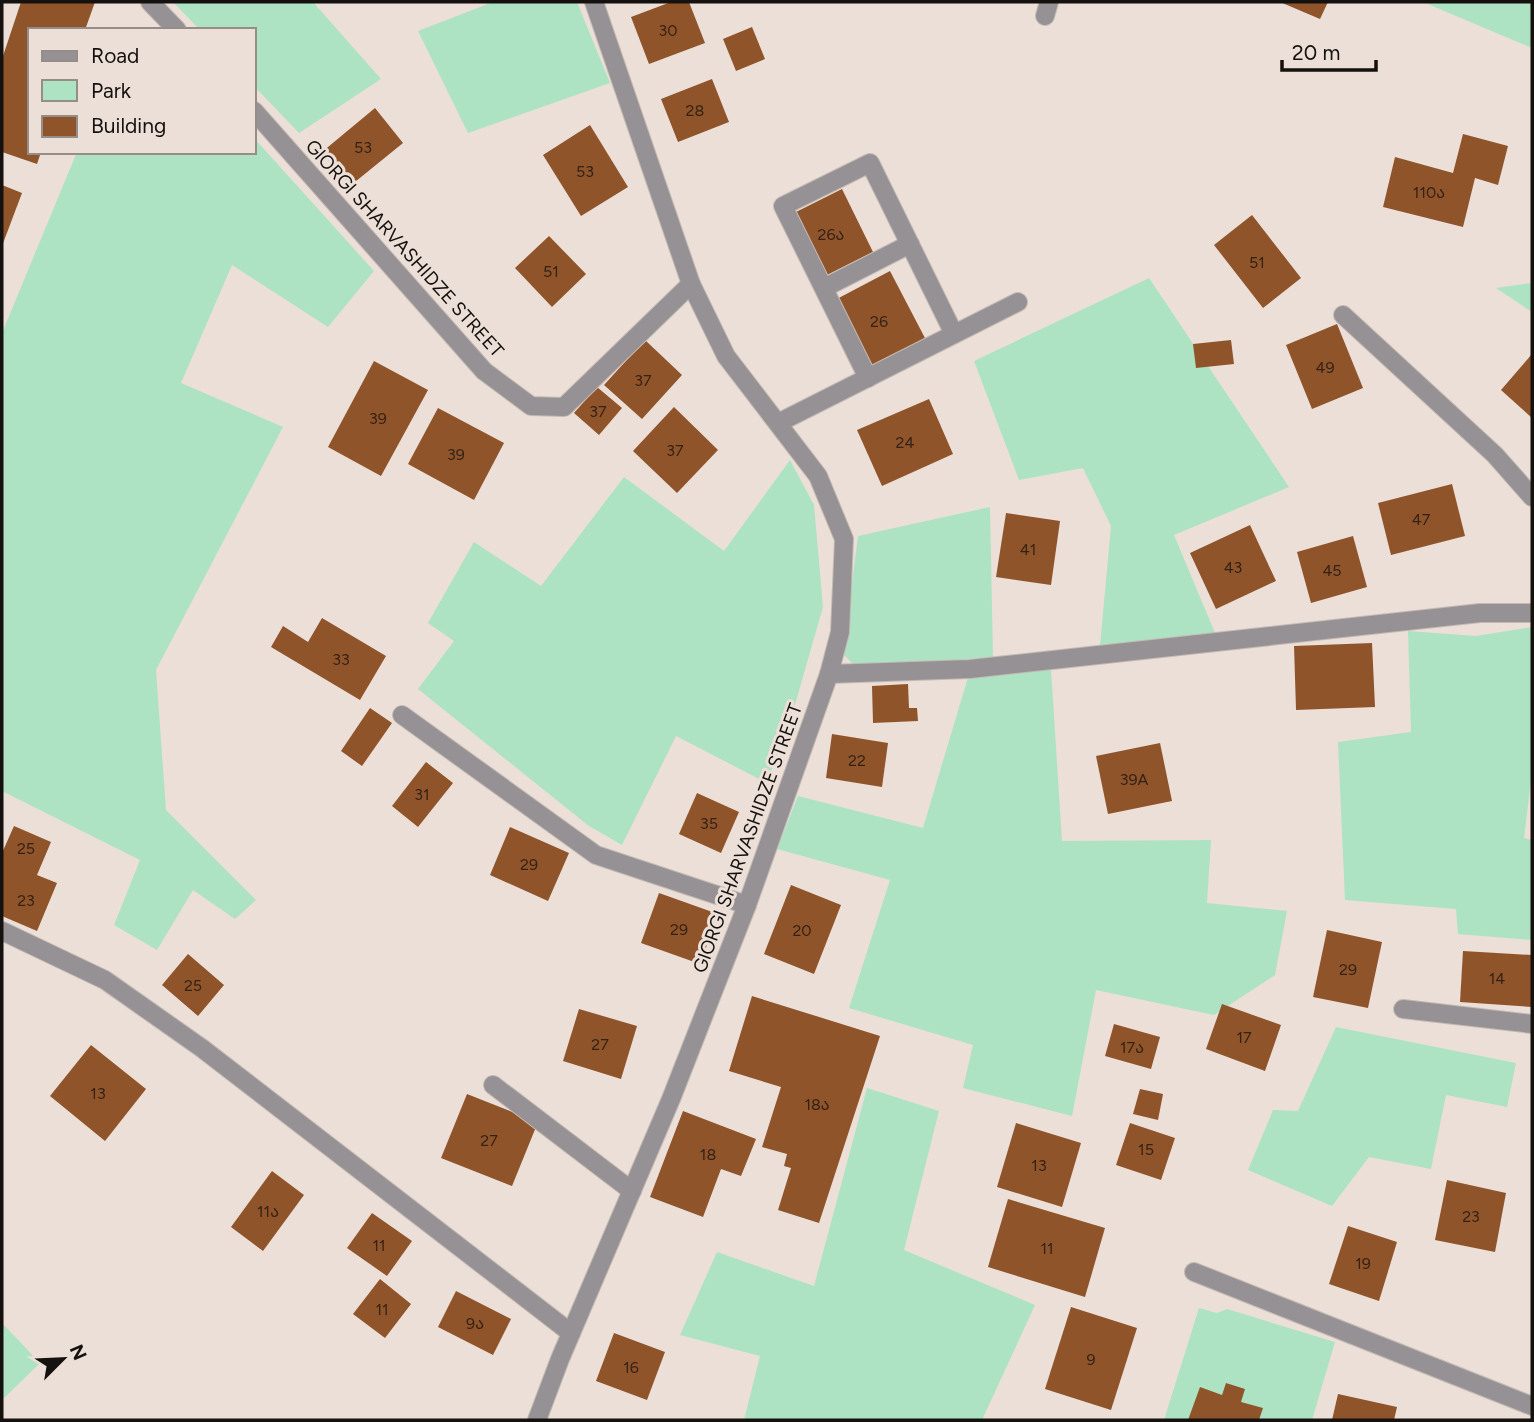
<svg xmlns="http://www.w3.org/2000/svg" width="1534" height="1422" font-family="Figtree,'Noto Sans Georgian',sans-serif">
  <rect width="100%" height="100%" fill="#ebdfd7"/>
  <g fill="#ade3c2">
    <path d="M173,2H313L381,79L299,133L254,86V30H200Z"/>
    <path d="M493,2H577L610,83L468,133L418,31Z"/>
    <path d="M1423,2H1532V48Z"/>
    <path d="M254,138L374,271L328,327L232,265L181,383L283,427L156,670L166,810L256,900L235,919L193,890L157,950L114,925L140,860L2,791V333L77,152H254Z"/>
    <path d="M1149,278L1289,487L1174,535L1215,633L1100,646L1111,526L1083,468L1019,480L974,361Z"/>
    <path d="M1532,283V312L1496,288Z"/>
    <path d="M790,460L814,505L823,607L796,701L767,783L676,736L622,845L589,826L418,689L454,641L428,623L474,542L541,586L624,477L724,551Z"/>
    <path d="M990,507L993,657L857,668L843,654L858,536Z"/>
    <path d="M1532,627V772L1524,838L1532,840V940L1458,934L1456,909L1345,900L1338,742L1411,732L1408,631L1476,636Z"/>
    <path d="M1051,669L1062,841L1211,840L1207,903L1287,911L1275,975L1214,1015L1096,990L1072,1116L963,1088L973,1045L849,1008L890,880L777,849L798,796L923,828L969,674Z"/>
    <path d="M1336,1027L1516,1063L1507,1107L1446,1095L1431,1169L1369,1157L1332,1206L1248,1170L1273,1110L1298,1111Z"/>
    <path d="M867,1088L939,1111L904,1250L1035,1305L982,1420H744L760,1356L680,1335L717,1252L814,1286Z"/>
    <path d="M1199,1308L1217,1313L1227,1309L1335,1342L1312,1420H1164Z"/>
    <path d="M2,1323L40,1363L2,1400Z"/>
  </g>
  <g fill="#90542b">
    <path d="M21,2H95L85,30H30V152H41L37,164L2,152V59Z"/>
    <path d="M671,2H689L705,43L649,64L631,17Z"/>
    <path d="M1280,2H1328L1320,19Z"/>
    <path d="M752,27L765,59L736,71L723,39Z"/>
    <path d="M712,79L729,122L678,142L661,99Z"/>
    <path d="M375,108L403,143L350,186L322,152Z"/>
    <path d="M590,125L628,187L581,216L543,155Z"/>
    <path d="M1463,134L1508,146L1498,185L1475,178L1463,227L1383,207L1395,157L1453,173Z"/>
    <path d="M2,185L22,193L2,246Z"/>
    <path d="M842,189L873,252L821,278L790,215Z"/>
    <path d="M1252,215L1301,278L1263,308L1214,245Z"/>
    <path d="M549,236L586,274L552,307L515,268Z"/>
    <path d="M890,271L926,340L869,370L833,301Z"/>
    <path d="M1337,324L1363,388L1312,409L1286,345Z"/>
    <path d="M645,340L682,375L642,419L604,385Z"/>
    <path d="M1231,340L1234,364L1196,368L1193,344Z"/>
    <path d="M1532,354V418L1501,390Z"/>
    <path d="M374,361L428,390L381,476L328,447Z"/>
    <path d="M597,387L622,408L599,435L574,413Z"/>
    <path d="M929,399L953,454L882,486L857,430Z"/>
    <path d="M674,407L718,450L677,493L633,451Z"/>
    <path d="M438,408L504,443L474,500L408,464Z"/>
    <path d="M1452,484L1465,536L1391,555L1378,503Z"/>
    <path d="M1006,513L1060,521L1051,585L996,577Z"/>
    <path d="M1250,525L1276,581L1216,609L1190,553Z"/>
    <path d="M1353,536L1367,587L1311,603L1297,552Z"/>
    <path d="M322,618L386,656L360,700L271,647L283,626L308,642Z"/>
    <path d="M1372,643L1375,707L1296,710L1294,646Z"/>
    <path d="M908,684L909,708H917L918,721L873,723L872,686Z"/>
    <path d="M370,708L392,723L362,766L341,751Z"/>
    <path d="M832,734L888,743L882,787L826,778Z"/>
    <path d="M1160,743L1172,801L1108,814L1096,756Z"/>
    <path d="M426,762L453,783L418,827L392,806Z"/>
    <path d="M697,793L739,812L721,853L679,834Z"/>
    <path d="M14,826L51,842L37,875L57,883L37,931L2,916V853Z"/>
    <path d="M510,827L569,853L548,901L490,875Z"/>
    <path d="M791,885L841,905L814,974L764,954Z"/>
    <path d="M659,893L718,914L700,964L641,943Z"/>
    <path d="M1327,930L1382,942L1368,1008L1313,997Z"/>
    <path d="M1463,951L1532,955V1007L1460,1002Z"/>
    <path d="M188,954L224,985L198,1016L162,985Z"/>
    <path d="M752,996L880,1036L819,1223L778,1210L791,1168L784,1166L787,1154L762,1147L781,1087L729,1071Z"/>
    <path d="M1222,1004L1281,1025L1265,1071L1206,1049Z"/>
    <path d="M579,1009L637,1026L621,1079L563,1061Z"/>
    <path d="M1114,1024L1160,1037L1151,1069L1105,1056Z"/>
    <path d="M91,1045L146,1089L105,1141L50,1096Z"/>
    <path d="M1140,1089L1163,1094L1158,1120L1133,1114Z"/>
    <path d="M467,1094L538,1122L512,1186L441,1158Z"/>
    <path d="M683,1111L756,1139L741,1176L721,1169L703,1217L650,1197Z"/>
    <path d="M1016,1123L1081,1143L1062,1207L997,1187Z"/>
    <path d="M1130,1123L1175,1138L1161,1180L1116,1165Z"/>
    <path d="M272,1171L304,1195L263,1251L231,1227Z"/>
    <path d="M1447,1180L1506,1193L1495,1252L1435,1240Z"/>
    <path d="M1008,1199L1105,1228L1085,1297L988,1267Z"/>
    <path d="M372,1213L412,1241L387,1276L347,1248Z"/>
    <path d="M1348,1226L1397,1242L1379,1301L1329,1284Z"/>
    <path d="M380,1279L411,1304L385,1338L353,1314Z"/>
    <path d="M456,1291L511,1319L493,1355L438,1327Z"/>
    <path d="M1071,1307L1137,1328L1111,1410L1045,1389Z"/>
    <path d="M614,1333L665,1352L647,1400L596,1381Z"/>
    <path d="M1226,1383L1245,1389L1241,1402L1263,1408L1259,1420H1188L1200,1387L1222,1395Z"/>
    <path d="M1338,1394L1397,1407L1394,1420H1332Z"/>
  </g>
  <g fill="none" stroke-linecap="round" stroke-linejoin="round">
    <defs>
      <g id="minor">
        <path d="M150,2L177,30"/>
        <path d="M1045,16L1049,2"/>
        <path d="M254,111L484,371L531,406L564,407L691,284"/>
        <path d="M824,288L910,244"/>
        <path d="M1343,315L1495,455L1532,497"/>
        <path d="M868,378L783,206L870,163L954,334"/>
        <path d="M778,423L1018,302"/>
        <path d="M829,674L970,669L1480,613H1532"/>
        <path d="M402,715L596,855L747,905"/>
        <path d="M2,931L105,980L203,1049L571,1333"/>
        <path d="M1403,1009L1532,1024"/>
        <path d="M493,1085L632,1191"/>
        <path d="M1194,1272L1532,1406"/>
        <path d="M537,1420L560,1359L671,1099L747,905L829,674L840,632L844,539L818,476L726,356L691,284L594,2"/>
      </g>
    </defs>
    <use href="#minor" stroke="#c4bab3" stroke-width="20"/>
    <use href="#minor" stroke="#969195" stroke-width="18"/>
  </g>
  <g text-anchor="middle" stroke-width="6" stroke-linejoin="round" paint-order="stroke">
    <g font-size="16" fill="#342215">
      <text x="668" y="36">30</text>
      <text x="695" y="116">28</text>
      <text x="363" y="153">53</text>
      <text x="585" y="177">53</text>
      <text x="1429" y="198">110ა</text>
      <text x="831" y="240">26ა</text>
      <text x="1257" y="268">51</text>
      <text x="551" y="277">51</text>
      <text x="879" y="327">26</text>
      <text x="1325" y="373">49</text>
      <text x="643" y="386">37</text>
      <text x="598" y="417">37</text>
      <text x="378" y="424">39</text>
      <text x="905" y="448">24</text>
      <text x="675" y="456">37</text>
      <text x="456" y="460">39</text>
      <text x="1421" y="525">47</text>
      <text x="1028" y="555">41</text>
      <text x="1233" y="573">43</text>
      <text x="1332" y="576">45</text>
      <text x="341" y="665">33</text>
      <text x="857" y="766">22</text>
      <text x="1134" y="785">39A</text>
      <text x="422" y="800">31</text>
      <text x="709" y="829">35</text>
      <text x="26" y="854">25</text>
      <text x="529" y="870">29</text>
      <text x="26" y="906">23</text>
      <text x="679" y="935">29</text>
      <text x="802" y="936">20</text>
      <text x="1348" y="975">29</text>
      <text x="1497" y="984">14</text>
      <text x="193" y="991">25</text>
      <text x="1244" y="1043">17</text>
      <text x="600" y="1050">27</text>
      <text x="1132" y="1053">17ა</text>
      <text x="98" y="1099">13</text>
      <text x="817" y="1110">18ა</text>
      <text x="489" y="1146">27</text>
      <text x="1146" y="1155">15</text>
      <text x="708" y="1160">18</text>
      <text x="1039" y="1171">13</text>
      <text x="268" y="1217">11ა</text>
      <text x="1471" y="1222">23</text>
      <text x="379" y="1251">11</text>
      <text x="1047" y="1254">11</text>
      <text x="1363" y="1269">19</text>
      <text x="382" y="1315">11</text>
      <text x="475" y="1329">9ა</text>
      <text x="1091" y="1365">9</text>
      <text x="631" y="1373">16</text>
    </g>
    <g font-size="19" fill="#15110e" stroke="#ebdfd7">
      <text transform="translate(405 248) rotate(48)" y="7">GIORGI SHARVASHIDZE STREET</text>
      <text transform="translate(747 838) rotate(-70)" y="7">GIORGI SHARVASHIDZE STREET</text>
    </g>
  </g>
  <rect width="1534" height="1422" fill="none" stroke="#15110e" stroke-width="7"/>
  <rect x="28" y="28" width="228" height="126" fill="#ebdfd7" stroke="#958d87" stroke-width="2"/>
  <rect x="42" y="51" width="35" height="10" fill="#969195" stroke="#958d87" stroke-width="2"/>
  <text x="91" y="63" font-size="21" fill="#15110e">Road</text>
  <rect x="42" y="80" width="35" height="21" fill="#ade3c2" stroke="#958d87" stroke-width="2"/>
  <text x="91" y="98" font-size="21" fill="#15110e">Park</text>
  <rect x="42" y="116" width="35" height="21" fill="#90542b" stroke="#958d87" stroke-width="2"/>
  <text x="91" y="133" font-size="21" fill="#15110e">Building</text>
  <g transform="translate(63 1359) rotate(66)" stroke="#ebdfd7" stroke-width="5" paint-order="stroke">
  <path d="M0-5L12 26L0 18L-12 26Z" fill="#15110e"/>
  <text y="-10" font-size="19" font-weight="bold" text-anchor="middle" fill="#15110e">N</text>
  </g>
  <path d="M1282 60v10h94v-10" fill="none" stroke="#15110e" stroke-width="3.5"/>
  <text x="1292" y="60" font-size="21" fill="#15110e" stroke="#ebdfd7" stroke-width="5" paint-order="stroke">20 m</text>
</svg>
